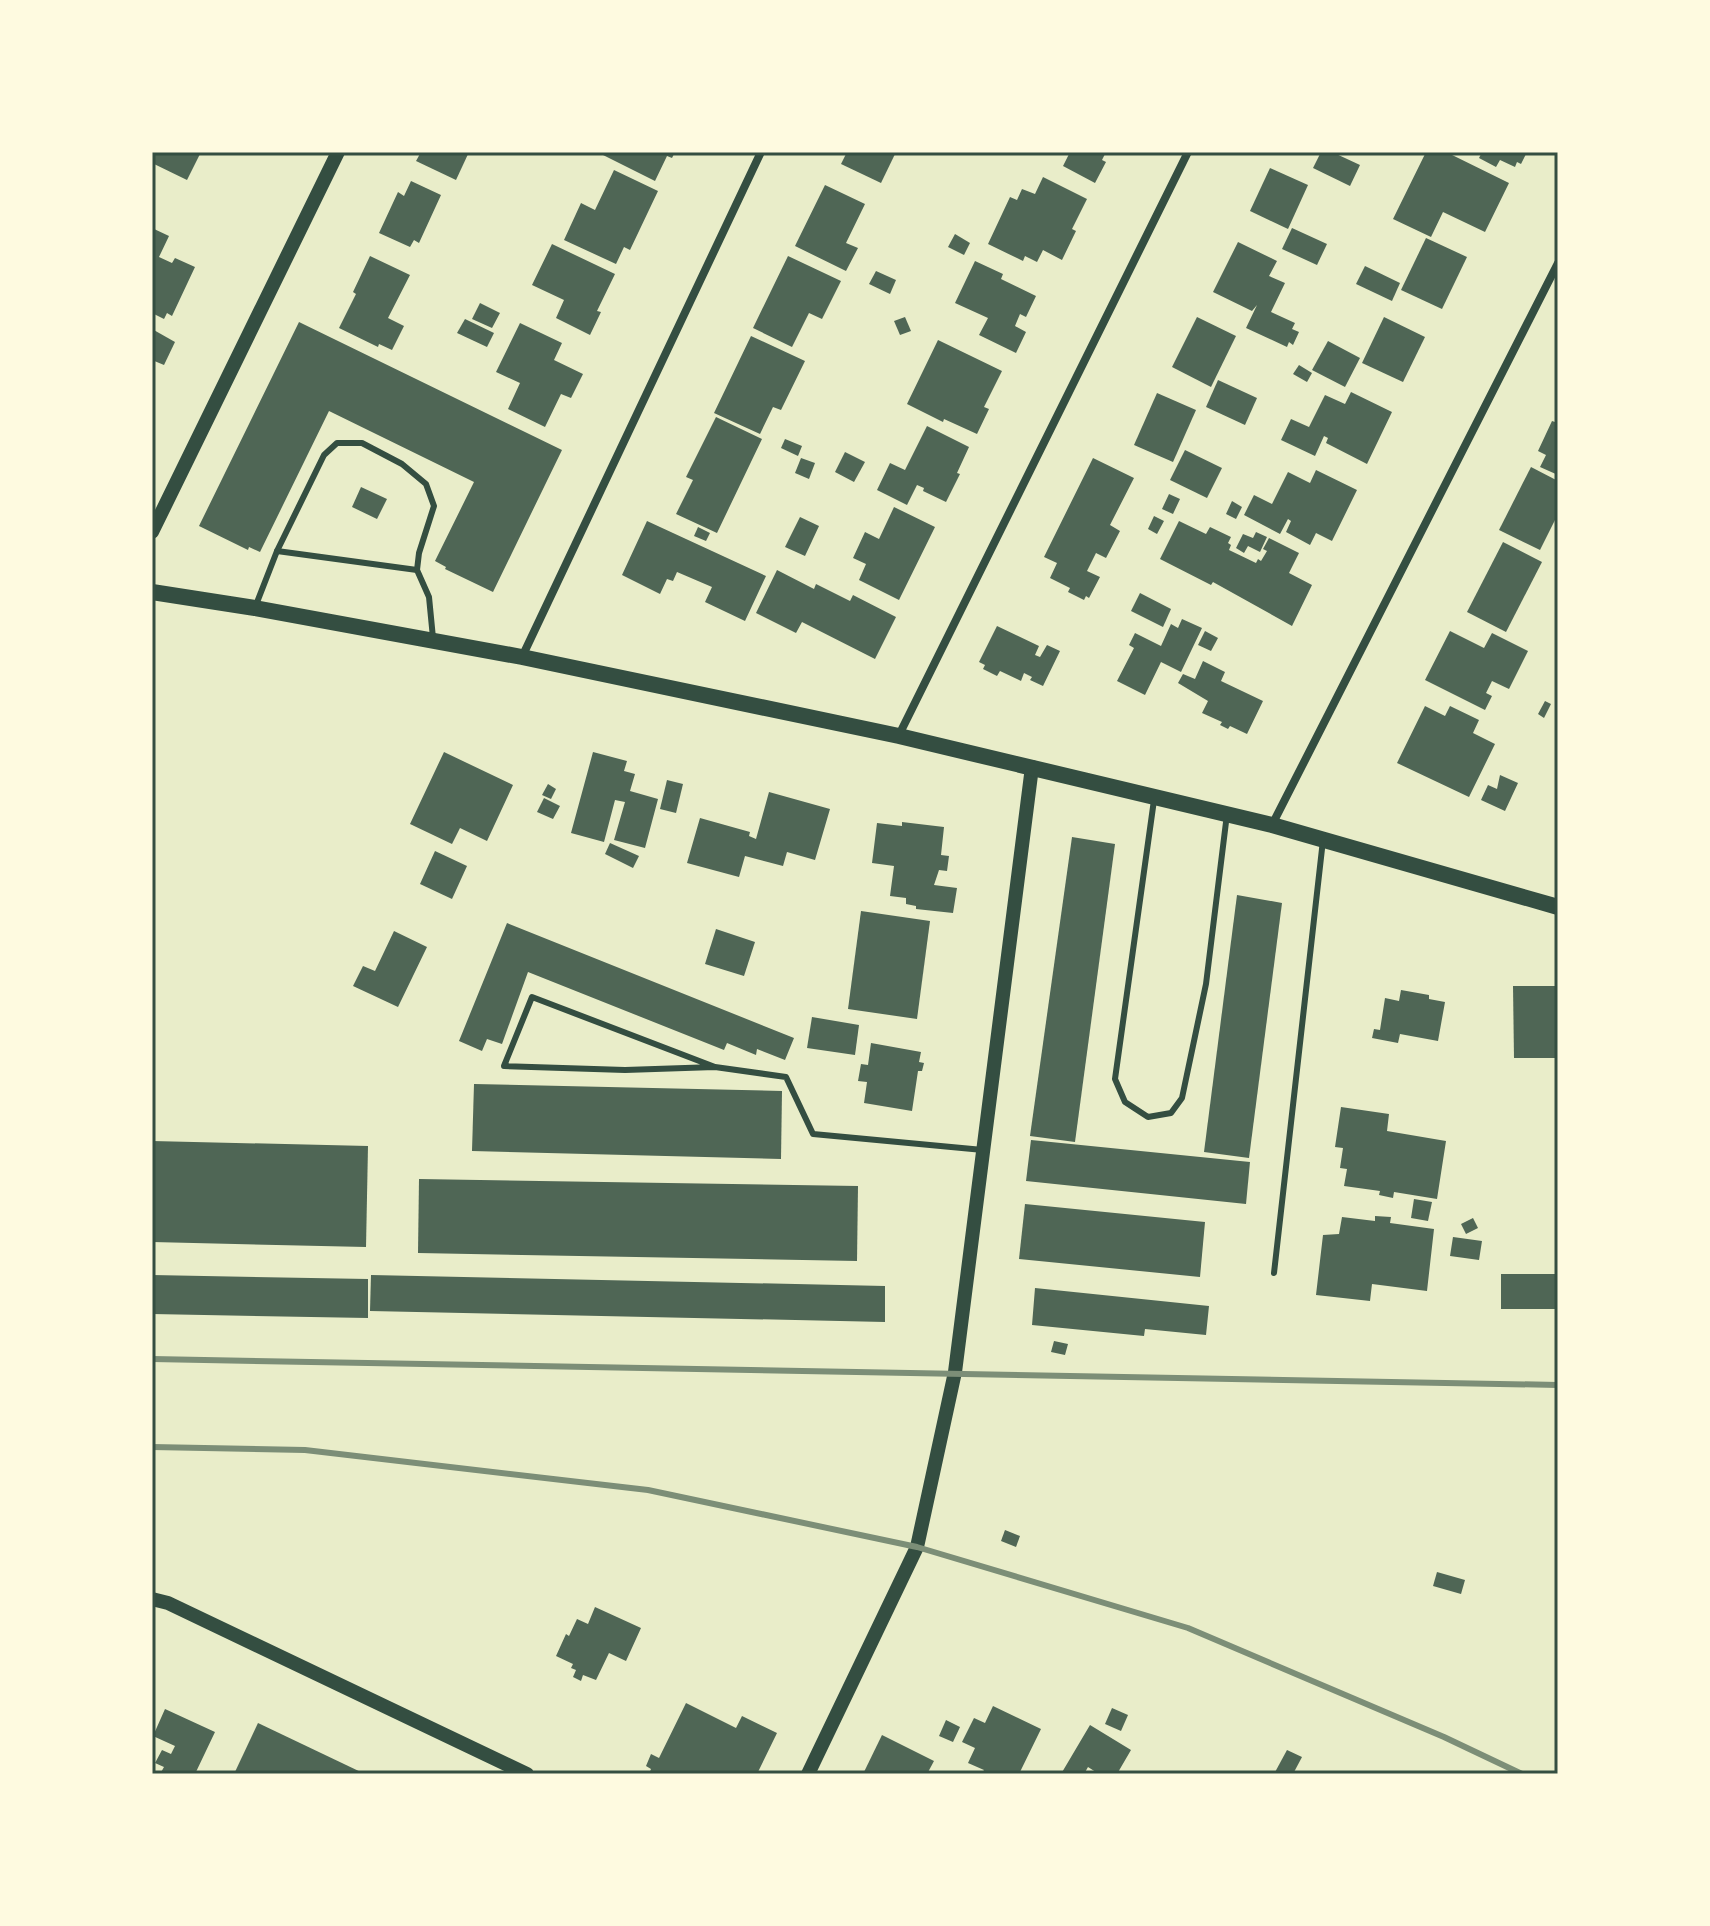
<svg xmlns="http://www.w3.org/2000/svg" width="1710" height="1926" font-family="'Golos Text',sans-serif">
  <rect width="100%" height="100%" fill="#e9edc9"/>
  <g fill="#4f6655">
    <path d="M152,152H201L187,180L152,163Z"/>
    <path d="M421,152H469L456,180L416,161Z"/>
    <path d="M597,152H675L672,158L667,156L655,181Z"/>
    <path d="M847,152H896L881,183L841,164Z"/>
    <path d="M1070,152H1106L1102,160L1106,162L1095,183L1063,166Z"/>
    <path d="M1321,152H1332L1360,165L1350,186L1313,168Z"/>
    <path d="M1426,152H1446L1509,183L1485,232L1443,212L1431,237L1393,219Z"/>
    <path d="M1482,152H1527L1521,164L1517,162L1515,167L1500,160L1496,167L1479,158Z"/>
    <path d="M1270,168L1308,185L1288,229L1250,211Z"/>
    <path d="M614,170L658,191L630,250L624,247L616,264L564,240L581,203L595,210Z"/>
    <path d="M1043,177L1087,199L1072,229L1076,231L1062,260L1043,250L1037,262L1025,256L1023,261L988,244L1010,197L1017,200L1022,189L1035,194Z"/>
    <path d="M411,181L441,195L419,243L414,240L410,247L379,233L398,192L404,196Z"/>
    <path d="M825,185L865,204L846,243L858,248L846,271L795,246Z"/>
    <path d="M152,228L169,236L159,257L172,263L175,258L195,267L172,316L167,313L164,319L152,313Z"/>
    <path d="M1292,228L1327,244L1317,265L1282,249Z"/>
    <path d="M955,234L970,243L964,255L948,247Z"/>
    <path d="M1426,238L1467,257L1442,309L1401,290Z"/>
    <path d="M1238,242L1277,261L1269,276L1285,283L1271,312L1295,323L1292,329L1299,332L1293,345L1289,342L1287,347L1246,328L1257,305L1252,311L1213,292Z"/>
    <path d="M552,244L615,274L597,311L601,312L590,335L556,318L564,300L532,285Z"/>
    <path d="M370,256L410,275L388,318L404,326L392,350L379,344L378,347L339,328L356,294L353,292Z"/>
    <path d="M788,256L841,281L822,319L809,313L792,347L753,328Z"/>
    <path d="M975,261L1003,274L1001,279L1036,296L1026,317L1020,314L1015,326L1026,332L1016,353L979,335L988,318L955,303Z"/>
    <path d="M1365,266L1400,283L1392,301L1356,284Z"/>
    <path d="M876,271L896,280L890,294L869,284Z"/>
    <path d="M480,303L500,313L492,328L472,319Z"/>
    <path d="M905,317L911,331L900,335L894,321Z"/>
    <path d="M1197,317L1236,336L1211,387L1172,367Z"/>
    <path d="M1384,317L1425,337L1403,382L1362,363Z"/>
    <path d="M465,319L494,333L487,347L457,333Z"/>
    <path d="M299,322L562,450L493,592L445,569L446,567L435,561L474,482L329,411L260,552L249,547L248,550L199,526Z"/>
    <path d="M520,323L562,343L554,360L583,374L571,398L561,394L545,427L508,409L520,383L496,372Z"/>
    <path d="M152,329L175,342L164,365L152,360Z"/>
    <path d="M751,336L805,361L781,410L773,407L760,434L714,413Z"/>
    <path d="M938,340L1002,371L984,407L989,409L977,434L944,419L943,422L907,404Z"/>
    <path d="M1328,341L1360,358L1345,387L1312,370Z"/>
    <path d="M1299,365L1312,373L1307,382L1293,374Z"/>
    <path d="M1218,380L1257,398L1245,425L1206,407Z"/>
    <path d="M1351,392L1392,412L1367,464L1326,443L1328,438L1324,436L1315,456L1281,440L1291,419L1309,427L1325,395L1345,404Z"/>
    <path d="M1157,393L1196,410L1173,462L1134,445Z"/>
    <path d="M716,417L762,439L717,533L676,514L693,480L686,477Z"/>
    <path d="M1552,421L1558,423V475L1540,467L1546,455L1538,451Z"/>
    <path d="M927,426L969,447L957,473L960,474L946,502L923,491L924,488L917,485L907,505L877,490L890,463L905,470Z"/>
    <path d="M785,439L802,446L798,456L781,448Z"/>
    <path d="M1185,450L1222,468L1207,498L1170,480Z"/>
    <path d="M845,452L865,462L854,482L835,472Z"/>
    <path d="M801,458L815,463L809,479L795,473Z"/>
    <path d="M1093,458L1134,478L1110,525L1120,531L1106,558L1096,553L1087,571L1100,577L1089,598L1086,596L1084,600L1068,592L1070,588L1050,578L1057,563L1044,557Z"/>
    <path d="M1531,467L1558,481V514L1540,550L1499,530Z"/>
    <path d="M1316,470L1357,490L1332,541L1316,533L1310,545L1286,532L1291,521L1288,519L1280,534L1244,515L1254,495L1272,504L1288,472L1310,483Z"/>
    <path d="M361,487L387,499L377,519L352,507Z"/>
    <path d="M1169,494L1180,499L1173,514L1162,509Z"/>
    <path d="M1232,501L1242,507L1236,519L1226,514Z"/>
    <path d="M894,507L935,527L899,600L859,580L866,564L853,558L865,532L879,539Z"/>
    <path d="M1154,516L1164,521L1157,534L1148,529Z"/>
    <path d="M800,517L819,526L805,556L785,547Z"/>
    <path d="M647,521L766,576L745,621L705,602L712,587L677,572L673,581L667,579L660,594L622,575Z"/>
    <path d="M1179,521L1206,534L1210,527L1231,537L1228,543L1231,545L1229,550L1256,563L1258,559L1261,561L1267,551L1263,549L1269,538L1299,553L1289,573L1312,585L1292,626L1213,582L1211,585L1160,559Z"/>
    <path d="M698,527L710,533L706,541L694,536Z"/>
    <path d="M1256,532L1267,537L1260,552L1248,546L1244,553L1236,548L1243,534L1253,538Z"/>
    <path d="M1503,542L1542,562L1506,632L1467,612Z"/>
    <path d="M777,570L814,589L816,584L850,601L853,595L896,617L875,659L802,622L796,633L756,613Z"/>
    <path d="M1140,593L1171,609L1163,627L1131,611Z"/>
    <path d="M1182,619L1202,628L1181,672L1161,662L1145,695L1117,681L1134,648L1129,645L1135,633L1161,646L1171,624L1178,628Z"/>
    <path d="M997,626L1039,646L1035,655L1040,657L1047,645L1060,651L1043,686L1030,680L1032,677L1024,673L1021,681L1000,671L997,676L983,669L985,665L979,662Z"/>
    <path d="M1205,631L1218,638L1211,651L1198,645Z"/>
    <path d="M1450,631L1484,648L1492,633L1528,651L1509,689L1492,681L1486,693L1492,696L1485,710L1425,680Z"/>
    <path d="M1203,661L1225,672L1221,681L1263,701L1247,734L1230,726L1228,729L1220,725L1222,722L1202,713L1208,701L1178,683L1183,674L1195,679Z"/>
    <path d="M1545,701L1551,704L1544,718L1538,714Z"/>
    <path d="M1425,706L1445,716L1450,706L1479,720L1473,733L1495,744L1469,797L1397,763Z"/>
    <path d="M444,752L513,785L487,841L460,828L452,844L410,824Z"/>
    <path d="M593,752L627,761L624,771L635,774L630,791L658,799L645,848L614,840L625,802L615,800L604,842L571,833Z"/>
    <path d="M1500,775L1518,783L1505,811L1481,800L1488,785L1497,789Z"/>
    <path d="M667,780L683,784L676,813L660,809Z"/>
    <path d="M548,784L556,789L551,799L542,795Z"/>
    <path d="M769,792L830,809L815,860L787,852L783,866L745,856L739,877L687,863L700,818L750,832L749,836L756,839Z"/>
    <path d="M544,798L560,806L553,819L537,812Z"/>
    <path d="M902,822L944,827L941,855L949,856L947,871L939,870L934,885L957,888L953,913L916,909V906L906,904V898L890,896L894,866L872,863L877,823L902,826Z"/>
    <path d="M1072,837L1115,844L1075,1142L1030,1136Z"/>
    <path d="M610,843L639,856L633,868L605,854Z"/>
    <path d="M435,851L467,866L452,899L420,884Z"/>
    <path d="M1237,895L1282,903L1249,1158L1204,1152Z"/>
    <path d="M861,911L930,921L917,1019L848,1009Z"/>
    <path d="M507,923L794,1038L785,1060L757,1049L756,1055L727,1043L724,1050L528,972L502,1044L487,1039L482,1051L459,1041Z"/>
    <path d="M716,929L755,942L744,976L705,964Z"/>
    <path d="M394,931L427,947L398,1007L353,986L363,966L375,971Z"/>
    <path d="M1513,986H1558V1058H1514Z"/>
    <path d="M1401,990L1429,995V999L1445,1002L1438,1041L1400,1034L1398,1043L1372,1038L1374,1029L1380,1030L1385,998L1399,1001Z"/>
    <path d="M812,1017L859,1025L855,1055L807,1048Z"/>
    <path d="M871,1043L921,1052L919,1062L924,1063L922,1071H918L912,1111L864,1103L867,1082L858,1081L861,1064L868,1065Z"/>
    <path d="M474,1084L782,1091L781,1159L472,1151Z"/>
    <path d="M1341,1107L1389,1114L1387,1131L1446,1141L1437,1199L1394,1192L1393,1198L1379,1195L1380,1191L1344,1186L1347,1169L1340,1168L1343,1148L1335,1147Z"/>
    <path d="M1031,1140L1250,1162L1246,1204L1026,1181Z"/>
    <path d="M152,1141L368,1146L366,1247L152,1242Z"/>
    <path d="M419,1179L858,1186L857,1261L418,1253Z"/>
    <path d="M1414,1199L1432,1202L1428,1221L1411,1218Z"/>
    <path d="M1025,1204L1205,1222L1200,1277L1019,1259Z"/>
    <path d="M1375,1216L1391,1217L1390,1223L1434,1229L1427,1291L1372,1284L1370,1301L1316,1295L1323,1235L1339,1234L1342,1217L1375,1221Z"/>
    <path d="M1473,1218L1478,1228L1466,1234L1461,1224Z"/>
    <path d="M1453,1237L1482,1241L1479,1260L1450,1256Z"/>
    <rect x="1501" y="1274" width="57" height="35"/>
    <path d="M152,1275L368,1279V1318L152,1314Z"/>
    <path d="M371,1275L885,1286V1322L370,1311Z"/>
    <path d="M1035,1288L1209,1306L1206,1335L1145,1329L1144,1336L1032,1325Z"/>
    <path d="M1054,1341L1068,1344L1065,1355L1051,1352Z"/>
    <path d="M1005,1530L1020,1536L1016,1547L1001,1541Z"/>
    <path d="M1437,1572L1465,1580L1461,1594L1433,1586Z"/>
    <path d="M595,1607L641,1628L626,1661L609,1653L596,1680L583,1675L581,1681L573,1677L576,1670L571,1668L573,1664L556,1656L566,1634L569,1636L577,1619L588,1624Z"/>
    <path d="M686,1703L736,1728L742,1716L777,1733L757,1774H649L651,1769L646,1766L651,1754L659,1758Z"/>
    <path d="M993,1706L1041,1729L1019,1774H984L982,1773L984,1770L968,1763L975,1748L962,1742L974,1718L985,1723Z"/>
    <path d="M1112,1708L1128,1715L1121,1731L1105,1724Z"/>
    <path d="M165,1709L215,1732L195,1774H160L164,1767L155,1763L162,1750L171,1754L175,1746L153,1736Z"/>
    <path d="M946,1720L960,1727L953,1742L939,1736Z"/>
    <path d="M258,1723L365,1774H234Z"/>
    <path d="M1090,1725L1131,1750L1117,1774H1099L1088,1767L1084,1774H1061Z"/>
    <path d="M882,1735L934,1761L927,1774H863Z"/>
    <path d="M1287,1750L1302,1757L1293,1774H1274Z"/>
  </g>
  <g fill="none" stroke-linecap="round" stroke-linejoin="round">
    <g stroke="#344e41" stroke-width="6">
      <path d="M277,551L417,570"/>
      <path d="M256,605L277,551L324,455L337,443H362L402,464L426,484L434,506L419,553L417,570L429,597L433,638"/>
      <path d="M1154,800L1115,1079L1125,1102L1148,1117L1171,1113L1182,1098L1206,984L1227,814"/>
      <path d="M715,1067L625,1070L504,1066L532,997L715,1067L786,1077L813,1134L983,1150"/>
      <path d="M1274,1273L1323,840"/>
    </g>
    <g stroke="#344e41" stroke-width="8">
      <path d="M522,657L761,152"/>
      <path d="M899,735L1188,152"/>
      <path d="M1272,825L1558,263"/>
    </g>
    <g stroke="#344e41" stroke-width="14">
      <path d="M152,532L338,152"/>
      <path d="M152,1599L168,1603L527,1774"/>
      <path d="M808,1774L917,1547L955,1372L1032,767"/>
    </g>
    <path stroke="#344e41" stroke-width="16" d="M152,592L255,608L522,657L899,736L1272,825L1558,907"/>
    <g stroke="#7c8e77" stroke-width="6">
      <path d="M152,1359L1558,1385"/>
      <path d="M152,1447L305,1450L648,1490L917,1547L1188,1628L1444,1737L1522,1774"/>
    </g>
  </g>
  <rect width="1710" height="1926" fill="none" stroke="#fefae0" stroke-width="308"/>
  <rect x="154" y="154" width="1402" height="1618" fill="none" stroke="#344e41" stroke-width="3"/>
</svg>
